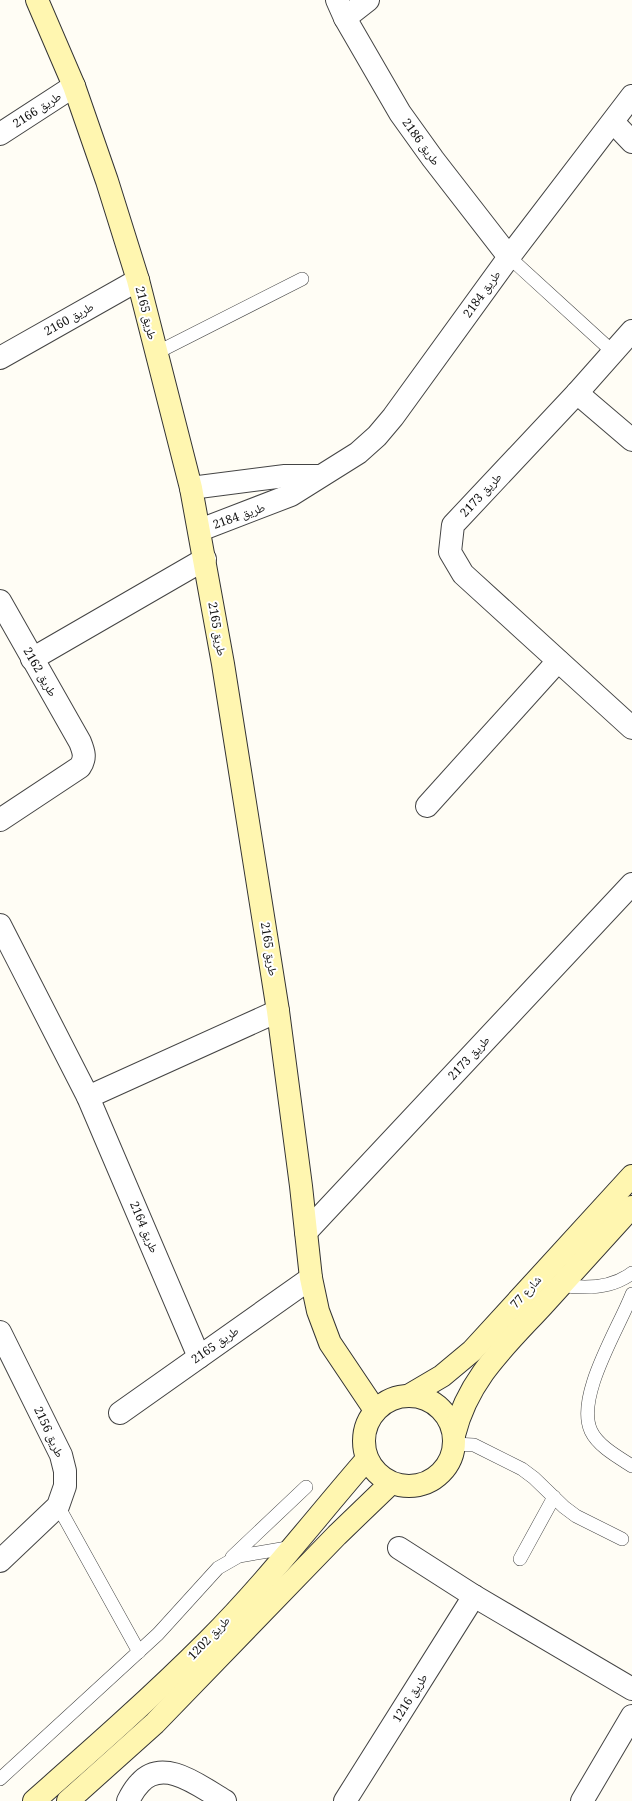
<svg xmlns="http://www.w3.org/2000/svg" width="632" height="1801" font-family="'Noto Serif','Noto Naskh Arabic',serif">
  <rect width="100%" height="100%" fill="#fffdf5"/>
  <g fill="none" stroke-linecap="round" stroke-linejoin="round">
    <defs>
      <g id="lane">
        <path d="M509,257L613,352"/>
        <path d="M156,353L302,279"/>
        <path d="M561,1285C585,1289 611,1289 632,1273"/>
        <path d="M632,1294C619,1328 575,1397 591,1431C598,1446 618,1457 632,1466"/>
        <path d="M454,1444L474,1445L522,1469L534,1478L564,1507L576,1516L622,1539"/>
        <path d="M58,1506L139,1652"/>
        <path d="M232,1557L306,1487"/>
        <path d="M520,1559L554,1497"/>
        <path d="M0,1779L158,1634L218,1568L239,1556L293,1547"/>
      </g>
      <g id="street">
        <path d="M337,0L345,18L400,113L433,159L509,257"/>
        <path d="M345,18L368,0"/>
        <path d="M613,122L632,142"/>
        <path d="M0,134L74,86"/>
        <path d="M632,331L577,393L453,525L450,552L463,574L632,728"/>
        <path d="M0,358L138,280"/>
        <path d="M577,393L632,440"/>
        <path d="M191,488L285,476H319"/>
        <path d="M200,530L291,495L358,453L377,436L393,417L509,257L632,96"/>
        <path d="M0,601L80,742C84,752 86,758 80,767L0,820"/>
        <path d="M32,659L205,559"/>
        <path d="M427,806L558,661"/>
        <path d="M0,925L88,1097L199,1357"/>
        <path d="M88,1097L278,1011"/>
        <path d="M306,1232L632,884"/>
        <path d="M0,1332L61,1455L65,1471V1486L58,1506L0,1561"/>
        <path d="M120,1413L311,1278"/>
        <path d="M399,1548L474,1596L632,1689"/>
        <path d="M128,1801C131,1795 135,1788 140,1783C164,1756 202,1788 225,1801"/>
        <path d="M345,1801L474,1596"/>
        <path d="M582,1801L632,1716"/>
      </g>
      <g id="secondary">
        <path d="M37,0L74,86L107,181L138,280L191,488L223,664L278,1011L301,1186L311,1278L318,1311L330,1343L375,1410"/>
        <path d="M408,1396L442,1376L472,1351L632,1176"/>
        <circle cx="409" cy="1441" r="45"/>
        <path d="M454,1435C468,1379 504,1347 542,1306C572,1273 602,1240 632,1207"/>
        <path d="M34,1801C93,1749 152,1697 208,1641C265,1584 314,1520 367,1459"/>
        <path d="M68,1801L155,1723L337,1535L391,1483"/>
      </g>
    </defs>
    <use href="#lane" stroke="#444" stroke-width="14"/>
    <use href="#street" stroke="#444" stroke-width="24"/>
    <use href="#secondary" stroke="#333" stroke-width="24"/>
    <use href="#lane" stroke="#fff" stroke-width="13"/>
    <use href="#street" stroke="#fff" stroke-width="22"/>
    <use href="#secondary" stroke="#fff6b0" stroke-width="22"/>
  </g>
  <g text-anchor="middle" stroke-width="4" stroke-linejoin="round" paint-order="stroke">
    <g font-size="12" fill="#111" stroke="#fff">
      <text transform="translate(37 110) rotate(-33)" y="4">طريق 2166</text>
      <text transform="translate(421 142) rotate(54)" y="4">طريق 2186</text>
      <text transform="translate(482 294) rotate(-54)" y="4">طريق 2184</text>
      <text transform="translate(146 313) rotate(76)" y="4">طريق 2165</text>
      <text transform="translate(69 319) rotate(-29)" y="4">طريق 2160</text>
      <text transform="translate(481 495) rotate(-47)" y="4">طريق 2173</text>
      <text transform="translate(239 516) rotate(-20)" y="4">طريق 2184</text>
      <text transform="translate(217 629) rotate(80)" y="4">طريق 2165</text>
      <text transform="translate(40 672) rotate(60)" y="4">طريق 2162</text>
      <text transform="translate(269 949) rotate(81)" y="4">طريق 2165</text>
      <text transform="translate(469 1058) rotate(-47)" y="4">طريق 2173</text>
      <text transform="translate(144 1227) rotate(67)" y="4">طريق 2164</text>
      <text transform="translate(526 1292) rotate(-48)" y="4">شارع 77</text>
      <text transform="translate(215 1345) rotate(-35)" y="4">طريق 2165</text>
      <text transform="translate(49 1432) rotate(65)" y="4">طريق 2156</text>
      <text transform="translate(209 1638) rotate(-46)" y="4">طريق 1202</text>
      <text transform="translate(410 1698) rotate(-58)" y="4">طريق 1216</text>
    </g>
  </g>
</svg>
